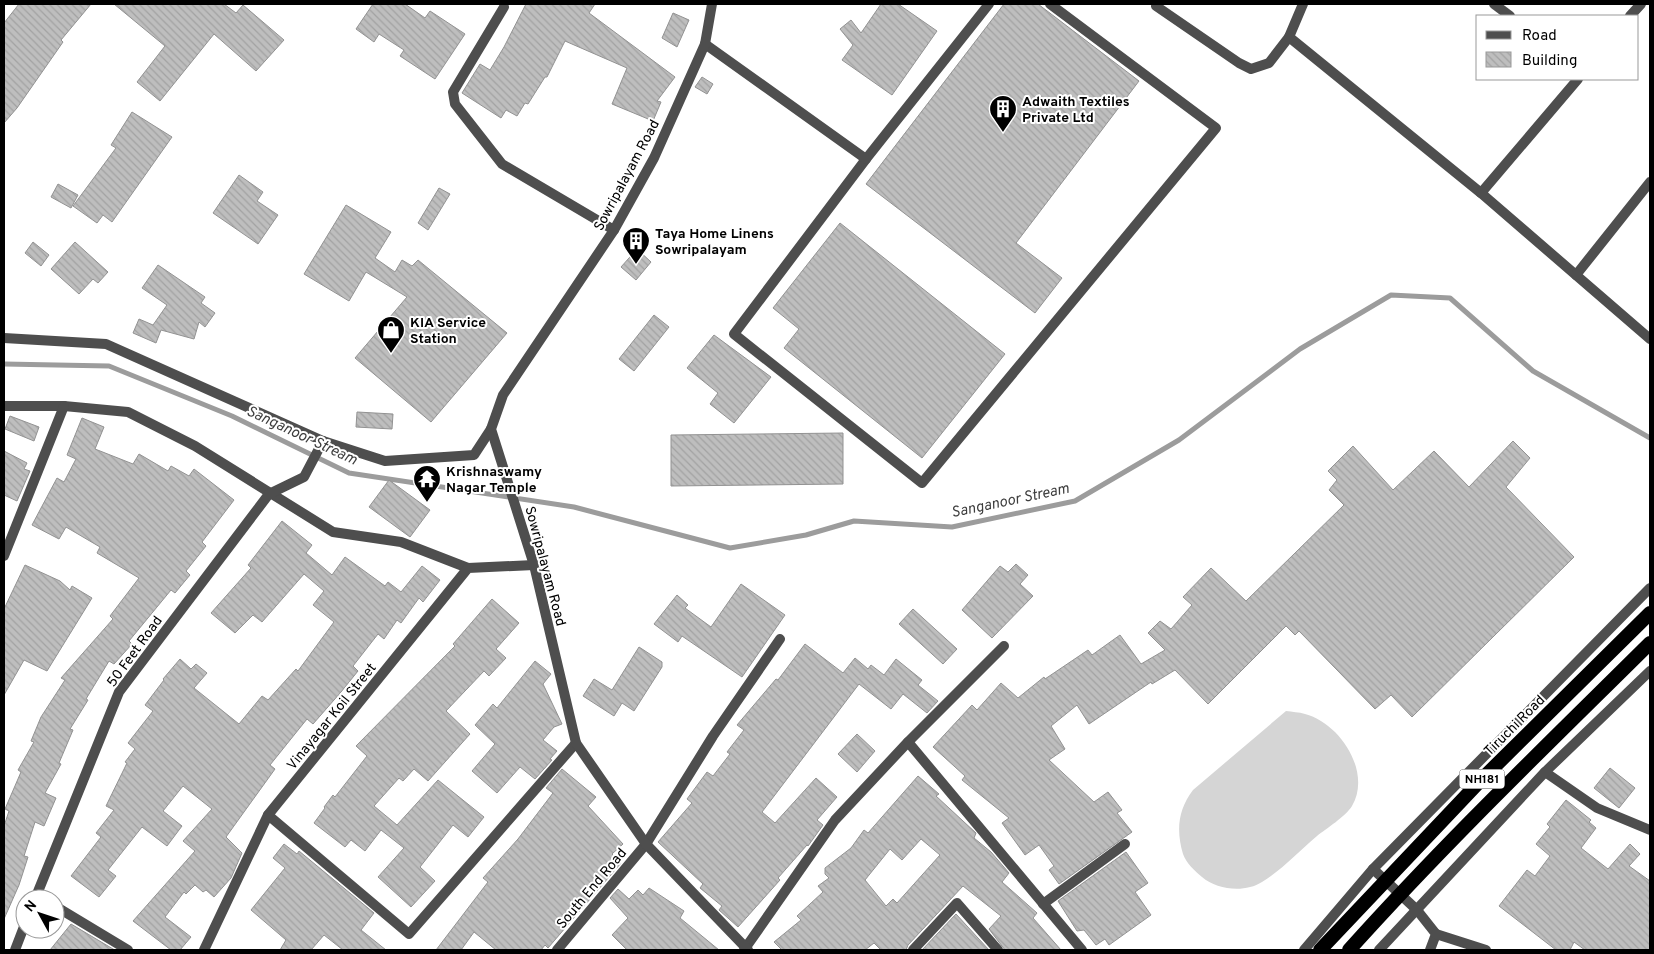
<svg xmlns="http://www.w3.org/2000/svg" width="1654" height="954" font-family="Overpass,sans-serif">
  <defs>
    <pattern id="building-back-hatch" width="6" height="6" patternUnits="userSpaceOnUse" patternTransform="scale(1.25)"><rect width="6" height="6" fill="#bebebe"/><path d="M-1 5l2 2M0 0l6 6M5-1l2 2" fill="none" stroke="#a2a2a2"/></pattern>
  </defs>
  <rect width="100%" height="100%" fill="#fff"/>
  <path fill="#d5d5d5" d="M1286,711C1292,712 1299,712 1305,714C1340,723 1372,772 1352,806C1346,816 1326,829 1317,836C1299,851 1282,870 1262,882C1245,893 1217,890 1202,877C1195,871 1186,863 1183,854C1176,830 1178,810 1193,790Z"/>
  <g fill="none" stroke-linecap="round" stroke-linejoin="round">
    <path stroke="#9c9c9c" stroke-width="5" d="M4,364L109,366L232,416L349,473L574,507L730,548L806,535L854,521L952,527L1075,501L1179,440L1300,349L1391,295L1450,298L1533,371L1650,438"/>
  </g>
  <g fill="url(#building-back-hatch)" stroke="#929292" fill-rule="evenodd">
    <path d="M19,4H91L61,40L63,42L17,108L4,123V23Z"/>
    <path d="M114,4H224L236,13L243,5L284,40L256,71L214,34L160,101L137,82L165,46Z"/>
    <path d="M373,4H405L425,18L430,11L465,34L435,79L400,56L404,50L379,34L374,42L356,29Z"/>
    <path d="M526,4H595L589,13L675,77L657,101L661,102L653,121L612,104L627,68L565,41L547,77H545L528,104L525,103L517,116L506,110L501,118L462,93L480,64L490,70L504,47Z"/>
    <path d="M881,4H898L937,31L892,95L842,60L853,45L840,29L851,20L861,33Z"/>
    <path d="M1004,4H1038L1139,81L1016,243L1062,278L1035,313L866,184Z"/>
    <path d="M673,13L689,20L677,47L662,38Z"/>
    <path d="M702,77L713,84L707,94L695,87Z"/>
    <path d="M132,112L172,137L112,222L103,215L97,223L73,206L116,148L111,145Z"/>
    <path d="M239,175L263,192L257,201L278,215L258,244L213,213Z"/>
    <path d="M58,184L78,195L71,208L51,197Z"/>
    <path d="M439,188L450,194L428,230L418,223Z"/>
    <path d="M346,205L391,232L375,258L395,272L402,260L412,266L418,260L507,333L431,422L355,358L407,297L366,272L349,301L304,274Z"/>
    <path d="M840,223L1005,354L922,458L784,348L799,329L773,308Z"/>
    <path d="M33,242L49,255L41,266L25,253Z"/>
    <path d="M75,242L108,272L98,283L93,279L79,294L51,269Z"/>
    <path d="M637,249L651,262L636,280L621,267Z"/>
    <path d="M158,265L205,297L201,303L215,313L205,327L199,322L194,339L161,330L156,343L133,333L139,319L153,325L167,305L142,288Z"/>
    <path d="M654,315L669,327L634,371L619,359Z"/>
    <path d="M714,335L771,377L734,423L710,404L718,393L687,368Z"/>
    <path d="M357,412L393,414L392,429L356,427Z"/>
    <path d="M10,416L39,427L34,441L5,429Z"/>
    <path d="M82,418L104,427L95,449L133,464L139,454L168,471L171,466L189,476L194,469L234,500L202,542L206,546L186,571L190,575L175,593L171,590L129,641L132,644L114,664L109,661L86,699L88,700L70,729L73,730L59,763L61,764L45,793L56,798L44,826L35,822L24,856L28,857L19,885L4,919V826L9,811L5,809L21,772L18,770L34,742L31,741L41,717L65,680L61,678L113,619L110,616L139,578L97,553L100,547L66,527L59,539L32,525L57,478L64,482L76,459L67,455Z"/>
    <path d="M843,433V484L671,486V435Z"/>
    <path d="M1513,441L1530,458L1506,487L1574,557L1412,717L1391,695L1375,709L1299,631L1295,635L1286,626L1208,704L1175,670L1152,684L1151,682L1089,724L1077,705L1051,726L1065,749L1049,760L1094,802L1108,792L1122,810L1117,813L1132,832L1059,884L1049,870L1054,866L1039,845L1025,855L1002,823L1009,818L962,780L965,776L933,747L972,705L977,710L1001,683L1018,698L1044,677L1045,679L1088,650L1092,655L1120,635L1141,664L1165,650L1148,633L1160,621L1171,629L1192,605L1183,597L1211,568L1246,601L1344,505L1329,490L1337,480L1328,471L1353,446L1393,490L1434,451L1469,487Z"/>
    <path d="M4,451L27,463L24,469L30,471L17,501L4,495Z"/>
    <path d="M389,480L430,510L410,537L369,507Z"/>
    <path d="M282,521L312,545L306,553L332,575L345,557L385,586L388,582L401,592L422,566L440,580L423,602L419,598L401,623L397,620L384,639L378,634L353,666L358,671L341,692L313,724L307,719L270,765L275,769L226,837L242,853L231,878L214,897L206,890L203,892L195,885L186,894L184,892L165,917L191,937L180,950H171L133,921L195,851L183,841L212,809L183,786L163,811L182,826L167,846L142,827L108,870L116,876L99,897L71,876L101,837L96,833L114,810L106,806L127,763L125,762L135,749L128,743L153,711L145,705L164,680L163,679L180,659L191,669L196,664L207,673L194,688L239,724L262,696L268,700L296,669L298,671L334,622L313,605L324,591L304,574L262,622L253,615L235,633L211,613L251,568L248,565Z"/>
    <path d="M1016,564L1028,575L1020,584L1033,596L992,638L962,610L1000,566L1008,572Z"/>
    <path d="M25,565L60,581L70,590L72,586L92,598L47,671L24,660L4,695V609Z"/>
    <path d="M741,584L785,615L742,677L682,636L678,642L654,624L677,595L688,605L685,608L711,627Z"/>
    <path d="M492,599L519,623L496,649L506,658L489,676L484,671L446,711L470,734L428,781L414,769L403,781L399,778L374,806L397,825L438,780L484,817L468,837L453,825L420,867L435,881L411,907L378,877L404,848L381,830L365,851L351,840L345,847L314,823L325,808L324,807L333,795L335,797L367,756L356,746L455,646L453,644Z"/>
    <path d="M913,609L957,649L943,664L899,624Z"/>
    <path d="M805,644L843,673L855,658L868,669L871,665L884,675L896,659L922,680L918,685L938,701L927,713L903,694L891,709L859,684L762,812L775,823L816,778L837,797L817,820L823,825L808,846L807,845L778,878L780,880L738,927L719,910L722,906L700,888L703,884L658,842L692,803L687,799L707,772L713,776L730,754L727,752L744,730L737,725L776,679L778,680Z"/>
    <path d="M639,647L662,662V667L634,711L622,703L614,716L583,696L594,679L612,690Z"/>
    <path d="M535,661L551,674L543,684L562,724L554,727L543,740L557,751L550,759L552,760L535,779L520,767L497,793L472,771L495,744L475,725L493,704L497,708Z"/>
    <path d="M857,734L875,751L857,772L838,754Z"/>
    <path d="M1610,768L1635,788L1619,808L1594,788Z"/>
    <path d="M562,769L596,797L588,806L623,844L612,854L621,863L548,948L545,945L541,950H496L474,932L461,950H436L488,882L483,878L518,839L553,793L546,788Z"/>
    <path d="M918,776L939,794L936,796L976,833L974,838L991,852L1009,873L1002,882L1037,913L1033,918L1061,950H1005L989,929L1001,916L963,886L908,945L906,950H881L874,943L865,950H782L774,942L801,920L797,916L823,892L818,886L829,878L825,874V868L851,848L864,830L868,833ZM921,839L940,855L897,903L893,899L886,906L865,880L890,849L902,860Z"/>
    <path d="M1566,800L1591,820L1589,822L1596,828L1581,848L1608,869L1630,844L1640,854L1629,866L1650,881V950H1585L1574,942L1570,950H1556L1499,906L1527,870L1535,876L1550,856L1536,844L1550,827L1547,824Z"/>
    <path d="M284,844L297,854L299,851L374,913L361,930L386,950H343L324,935L311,950H280L286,940L251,910L285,868L273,858Z"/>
    <path d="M1126,852L1148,883L1135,892L1151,915L1109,945L1105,939L1096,945L1084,930L1077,931L1058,901Z"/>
    <path d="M649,888L684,911L680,918L719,950H627L612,935L628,918L610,898L618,889L629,899L638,890L643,895Z"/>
    <path d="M956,914L989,950H922Z"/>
    <path d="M71,924L113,949L115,950H50Z"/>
  </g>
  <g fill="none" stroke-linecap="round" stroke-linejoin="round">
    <g stroke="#4e4e4e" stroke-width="10">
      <path d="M989,4L866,159L734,334L922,483L1216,128L1050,4"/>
      <path d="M1494,4L1510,16"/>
      <path d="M1156,6L1239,63L1251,69L1269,63L1289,37L1303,4"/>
      <path d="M504,7L453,92L455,104L502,164L614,230"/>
      <path d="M1630,16L1641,4"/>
      <path d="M1289,37L1481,193"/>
      <path d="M705,44L866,159"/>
      <path d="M1578,79L1481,193L1650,339"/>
      <path d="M1576,275L1650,182"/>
      <path d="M4,338L106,344L323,441L385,461L474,455L491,429"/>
      <path d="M4,406H64L128,412L195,446L333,532L401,542L468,568"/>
      <path d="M4,556L64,406"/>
      <path d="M908,742L1082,950"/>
      <path d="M1545,772L1597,808L1650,830"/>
      <path d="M268,815L409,934L576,743"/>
      <path d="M1373,869L1417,910L1436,934L1430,950"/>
      <path d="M35,899L119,692L269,494L304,477L323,441"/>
      <path d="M1043,904L1125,844"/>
      <path d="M55,906L128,950"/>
      <path d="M1436,934L1486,950"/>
      <path d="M15,950L25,924"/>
      <path d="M204,950L268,815L468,568L534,565"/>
      <path d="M557,950L646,844L713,736L780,639"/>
      <path d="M744,950L835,820L908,742L1004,646"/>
      <path d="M913,950L957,903L998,950"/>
    </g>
    <g stroke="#4e4e4e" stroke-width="10">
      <path d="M712,4L705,44L654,158L614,230L503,395L491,429L534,565L576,743L646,844L748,950"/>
      <path d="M1304,950L1373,869L1650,588"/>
      <path d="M1379,950L1545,772L1650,671"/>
    </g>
    <g stroke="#000" stroke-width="14">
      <path d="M1320,950L1481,780L1650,613"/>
      <path d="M1349,950C1445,843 1548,744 1650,643"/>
    </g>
  </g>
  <defs>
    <symbol id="building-pin" viewBox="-11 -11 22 30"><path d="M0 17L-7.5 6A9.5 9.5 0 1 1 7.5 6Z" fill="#000" stroke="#fff"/><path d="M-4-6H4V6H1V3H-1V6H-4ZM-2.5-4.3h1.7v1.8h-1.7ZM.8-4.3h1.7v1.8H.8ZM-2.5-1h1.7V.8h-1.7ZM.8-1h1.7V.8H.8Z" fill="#fff"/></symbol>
    <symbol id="shop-pin" viewBox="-11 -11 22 30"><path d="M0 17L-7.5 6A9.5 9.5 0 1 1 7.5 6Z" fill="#000" stroke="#fff"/><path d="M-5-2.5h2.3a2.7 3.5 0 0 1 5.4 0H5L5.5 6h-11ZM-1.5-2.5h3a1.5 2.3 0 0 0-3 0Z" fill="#fff"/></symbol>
    <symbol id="temple-pin" viewBox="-11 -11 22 30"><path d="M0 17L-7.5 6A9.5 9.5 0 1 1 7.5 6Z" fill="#000" stroke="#fff"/><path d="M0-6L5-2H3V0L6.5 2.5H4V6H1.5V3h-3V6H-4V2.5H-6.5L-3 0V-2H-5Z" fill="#fff"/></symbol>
  </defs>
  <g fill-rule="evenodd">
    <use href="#building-pin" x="987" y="93" width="32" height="43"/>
    <use href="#building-pin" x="620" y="225" width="32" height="43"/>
    <use href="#shop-pin" x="375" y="314" width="32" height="43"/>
    <use href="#temple-pin" x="411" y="463" width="32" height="43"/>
  </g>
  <g text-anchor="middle" stroke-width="4" stroke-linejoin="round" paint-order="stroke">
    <rect fill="#fff" stroke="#4c4c4c" stroke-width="1" x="1459.5" y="769.5" width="45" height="19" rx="4"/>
    <g font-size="12" font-weight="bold" fill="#000">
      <text x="1482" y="783">NH181</text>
    </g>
    <g font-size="14" font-weight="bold" fill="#000" stroke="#fff" text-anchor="start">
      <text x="1022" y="106">Adwaith Textiles<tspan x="1022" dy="16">Private Ltd</tspan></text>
      <text x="655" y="238">Taya Home Linens<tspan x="655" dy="16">Sowripalayam</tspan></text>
      <text x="410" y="327">KIA Service<tspan x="410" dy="16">Station</tspan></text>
      <text x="446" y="476">Krishnaswamy<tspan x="446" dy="16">Nagar Temple</tspan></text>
    </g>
    <g font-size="14" fill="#000" stroke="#fff">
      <text transform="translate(626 175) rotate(-62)" y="5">Sowripalayam Road</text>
      <text transform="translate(546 566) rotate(75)" y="5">Sowripalayam Road</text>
      <text transform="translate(134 651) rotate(-54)" y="5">50 Feet Road</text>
      <text transform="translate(331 716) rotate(-51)" y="5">Vinayagar Koil Street</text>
      <text transform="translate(1514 725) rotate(-45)" y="5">Tiruchi Road</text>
      <text transform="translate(591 888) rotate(-50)" y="5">South End Road</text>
    </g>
    <g font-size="15" font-style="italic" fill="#3d3d3d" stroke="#fff">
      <text transform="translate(302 435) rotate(25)" y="5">Sanganoor Stream</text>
      <text transform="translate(1010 500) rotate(-12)" y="5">Sanganoor Stream</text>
    </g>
  </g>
  <rect width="1654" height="954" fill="none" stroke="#000000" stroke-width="10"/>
  <rect x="1476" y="15" width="162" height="65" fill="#ffffff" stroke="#999999"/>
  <rect x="1486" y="31" width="25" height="8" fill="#4e4e4e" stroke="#999999"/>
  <text x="1522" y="40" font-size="15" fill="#000000">Road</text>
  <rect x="1486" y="52" width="25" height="15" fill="url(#building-back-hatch)" stroke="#999999"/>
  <text x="1522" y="65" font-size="15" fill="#000000">Building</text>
  <g transform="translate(40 914) rotate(310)"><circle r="24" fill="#ffffff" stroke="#999999"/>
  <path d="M0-4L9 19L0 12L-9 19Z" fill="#000000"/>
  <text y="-8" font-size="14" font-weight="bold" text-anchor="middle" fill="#000000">N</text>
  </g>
</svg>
